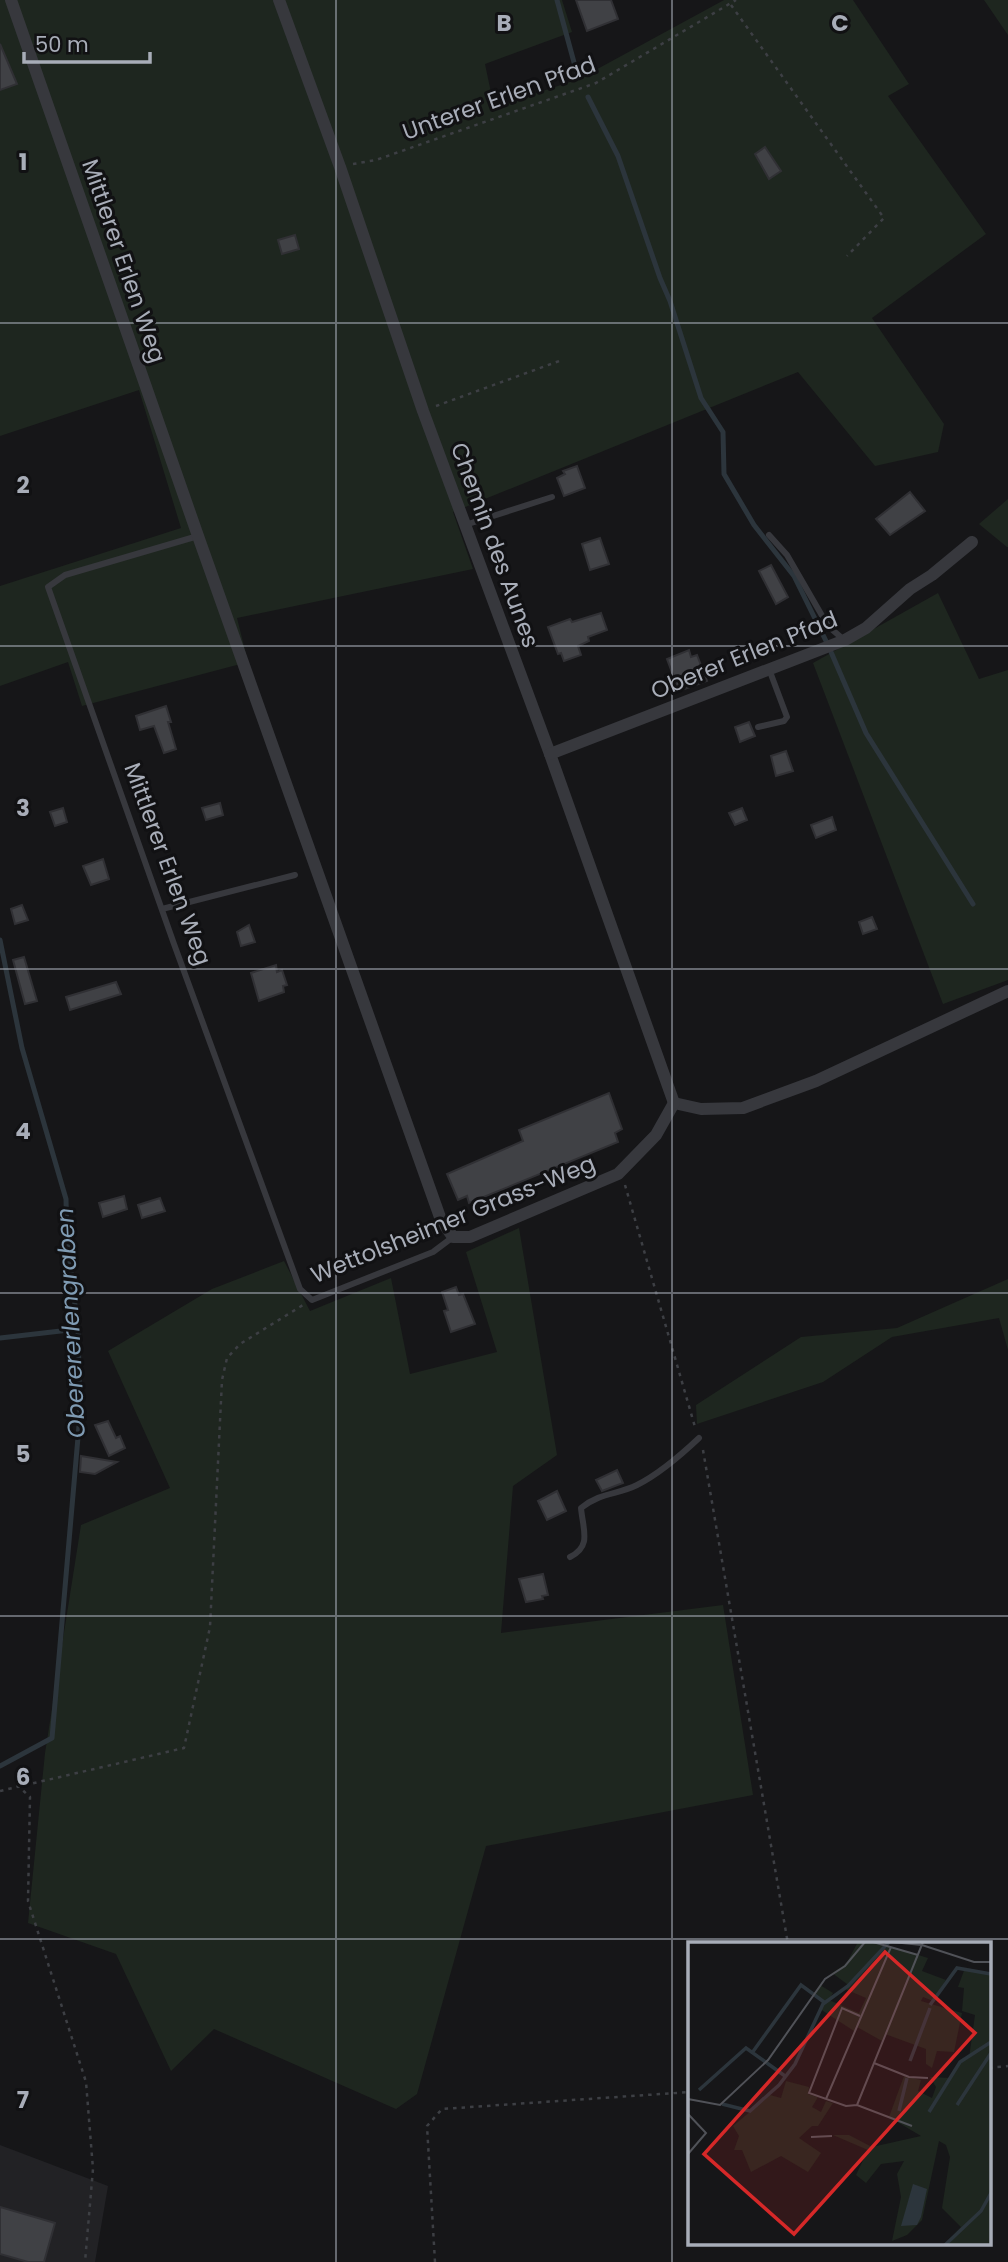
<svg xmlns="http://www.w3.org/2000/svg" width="1008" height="2262" font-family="Poppins,sans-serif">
  <rect width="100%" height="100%" fill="#161618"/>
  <path fill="#222225" d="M0,2145L108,2186L95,2262H0Z"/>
  <g fill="#1e261f">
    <path d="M0,0H562L572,32L485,64L494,107L579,79L724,0H853L909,84L888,96L986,234L872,318L944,424L938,452L875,466L798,372L453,512L473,569L237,618L248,662L82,706L68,662L0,686V586L181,528L139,390L0,436Z"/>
    <path d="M984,0H1008V35Z"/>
    <path d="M1008,499V547H1007L979,524Z"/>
    <path d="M938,593L979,679L1008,670V980L943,1004L813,663Z"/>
    <path d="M519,1228L557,1455L513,1486L501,1633L723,1605L753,1795L486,1846L417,2094L396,2109L214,2029L171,2071L116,1954L28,1923L45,1753L81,1525L170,1488L108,1351L212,1289L284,1261L310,1311L391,1278L410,1374L497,1352L466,1252Z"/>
    <path d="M1008,1279V1350L999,1318L892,1337L823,1382L697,1424L696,1405L801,1337L897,1328Z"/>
  </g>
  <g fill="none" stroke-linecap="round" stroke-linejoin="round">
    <g stroke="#2c353c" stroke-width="5">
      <path d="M557,0L578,77"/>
      <path d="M588,97L618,156L660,278L670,301L701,398L723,432L724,474L754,525L794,576L827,643"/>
      <path d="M831,652L866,733L973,904"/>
      <path d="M0,940L22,1048L66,1199L67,1240L78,1329L80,1414L52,1738L0,1766"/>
      <path d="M0,1338L78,1329"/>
    </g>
  </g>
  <g fill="#404145" stroke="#303034" stroke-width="2">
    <path d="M576,0H611L618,19L587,31Z"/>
    <path d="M0,44L17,84L0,90Z"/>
    <path d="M765,147L781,171L769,179L755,154Z"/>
    <path d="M295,235L299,249L282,254L278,240Z"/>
    <path d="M577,466L585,488L564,496L557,478L565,474L563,471Z"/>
    <path d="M910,492L925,511L890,535L876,519Z"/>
    <path d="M600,538L609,564L590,570L582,544Z"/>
    <path d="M771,565L788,597L776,604L759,571Z"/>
    <path d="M601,613L607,630L588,637L589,641L578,646L581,655L564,661L561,653L558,654L548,627L570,619L572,622Z"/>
    <path d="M689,650L691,657L697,655L707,681L679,691L667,659Z"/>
    <path d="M166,706L171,722H168L176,749L164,753L154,726L140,730L136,716Z"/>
    <path d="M749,722L755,736L740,742L735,727Z"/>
    <path d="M786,751L793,771L776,776L771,756Z"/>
    <path d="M220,803L223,815L206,820L202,808Z"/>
    <path d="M63,808L67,822L55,826L50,812Z"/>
    <path d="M742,808L747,820L735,825L729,813Z"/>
    <path d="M832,817L836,830L816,838L811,825Z"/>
    <path d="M103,859L109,879L91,885L83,866Z"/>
    <path d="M22,905L28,920L15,924L11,909Z"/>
    <path d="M872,917L877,929L863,934L859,922Z"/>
    <path d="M249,925L255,942L241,946L237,932Z"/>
    <path d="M24,957L37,1001L25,1004L13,960Z"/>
    <path d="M276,965L277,972L282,970L287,985L283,986L284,992L259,1001L251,973Z"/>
    <path d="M116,982L121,994L70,1010L66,997Z"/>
    <path d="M609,1093L622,1129L615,1133L618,1142L469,1203L467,1196L458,1200L447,1174L523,1141L519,1130Z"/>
    <path d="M124,1196L127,1209L103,1217L99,1203Z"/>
    <path d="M160,1198L165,1211L142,1218L138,1205Z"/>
    <path d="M456,1287L459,1295L463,1294L475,1324L451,1332L444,1311L448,1310L442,1292Z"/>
    <path d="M108,1421L116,1438L120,1436L125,1448L109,1456L95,1425Z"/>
    <path d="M81,1456L117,1462L95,1474L80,1472Z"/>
    <path d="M617,1470L623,1483L602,1491L596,1480Z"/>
    <path d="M557,1491L566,1511L547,1520L538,1501Z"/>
    <path d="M543,1574L548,1595L542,1596L543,1599L526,1602L519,1579Z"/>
    <path d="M0,2207L55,2223L44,2262H28L0,2254Z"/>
  </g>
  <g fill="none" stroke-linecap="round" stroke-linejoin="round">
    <g stroke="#3d3f44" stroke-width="2.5" stroke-dasharray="3.5 5" stroke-linecap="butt">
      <path d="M731,5L884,218L847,256"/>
      <path d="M353,164L376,160L596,83L736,0"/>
      <path d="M436,406L562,360"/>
      <path d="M625,1185L695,1427"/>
      <path d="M703,1450L788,1944"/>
      <path d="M17,1785L30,1797L28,1901L86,2082L93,2169L85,2262"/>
      <path d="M0,1791L184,1748L210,1627L222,1380L227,1358L240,1344L303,1305"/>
      <path d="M989,2068L1008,2066"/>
      <path d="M435,2262L427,2126L442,2109L690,2092"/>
    </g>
    <g stroke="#37383d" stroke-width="6">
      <path d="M465,525L552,497"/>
      <path d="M769,535L787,555L828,626L843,639"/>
      <path d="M198,536L65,575L48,587L174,944L300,1289L312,1300L433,1252L453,1237"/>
      <path d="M758,727L784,721L787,717L769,669"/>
      <path d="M162,909L295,875"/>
      <path d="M570,1557C592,1546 583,1530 581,1508C601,1492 617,1495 637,1485C659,1474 681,1455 699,1438"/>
    </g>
    <g stroke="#37383d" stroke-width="12">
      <path d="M11,0L198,536L441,1220L453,1237H470L618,1174L656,1135L674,1103L701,1109L743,1108L816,1081L1008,991"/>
      <path d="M279,0L340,167L423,411L550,754L674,1103"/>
      <path d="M550,754L845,640L866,628L910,589L932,575L972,542"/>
    </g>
  </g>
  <path fill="none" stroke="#a8adb8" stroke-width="2" stroke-opacity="0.55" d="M336,0V2262M672,0V2262M0,323H1008M0,646H1008M0,969H1008M0,1293H1008M0,1616H1008M0,1939H1008"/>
  <g text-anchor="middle" stroke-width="6" stroke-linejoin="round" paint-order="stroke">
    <g font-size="23" fill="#a8adb8" stroke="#111113">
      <text transform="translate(499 98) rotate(-20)" y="8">Unterer Erlen Pfad</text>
      <text transform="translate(124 261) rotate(71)" y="8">Mittlerer Erlen Weg</text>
      <text transform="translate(495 545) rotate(70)" y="8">Chemin des Aunes</text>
      <text transform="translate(744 655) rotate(-22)" y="8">Oberer Erlen Pfad</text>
      <text transform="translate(168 864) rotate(70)" y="8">Mittlerer Erlen Weg</text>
      <text transform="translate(453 1219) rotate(-22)" y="8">Wettolsheimer Grass-Weg</text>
    </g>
    <g font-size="24" font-style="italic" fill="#7f9bb3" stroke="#111113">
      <text transform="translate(71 1323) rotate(-93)" y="8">Oberererlengraben</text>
    </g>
  </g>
  <g transform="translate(688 1942)">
    <rect width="303" height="303" fill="#161618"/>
    <path d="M170,0H189L240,16L234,29L258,38L245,59L235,55L233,59L274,71L266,110L249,109L244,126L238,122V107L197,92L194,99L169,85L166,89L132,67L135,61L126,54L132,43L145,51L141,58L171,71L178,56L157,47L159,42L144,31L158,22ZM277,26L303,31V303H256L273,285L254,266L262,215L258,203L251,199L234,278L219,293L204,299L213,255L209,232L216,219L193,222L178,241L168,233L180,208L145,193H161L184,205L233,194L201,175L216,134L233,138L230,149L244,156L248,145L242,135L262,136L271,120L281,116L287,73L274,69L276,46L270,45ZM98,139L121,145L120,152L130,155L124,165L133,170L138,159L145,161L130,184H124L111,196L133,211L120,230L93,214L63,230L54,208H46L51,194L45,184L82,153L93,156Z" fill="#1e261f"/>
    <path d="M225,242L239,247L233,275L229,283L213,284Z" fill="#2c353c"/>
    <path fill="none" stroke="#2c353c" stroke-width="3.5" d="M242,63L269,26L303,32M64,111L113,43L136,60M222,119L242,66M11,148L58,106L97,134M34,162L62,169L91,143L107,122L135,62L160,44L201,0M269,163L303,111M211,169L219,136M241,170L272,120L303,100M257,303L293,269L303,251"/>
    <path fill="none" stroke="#505258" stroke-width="2" d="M185,0L230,13M204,0L234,3L286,20H303M172,74L154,66L121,151L158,164L169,163L224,184M186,121L221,135L240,136M0,157L32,163L80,118L137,37L157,24L177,0M138,157L203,5M169,163L235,0M0,172L18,191L0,212M123,195L144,194"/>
    <path fill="#d62828" fill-opacity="0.15" stroke="#d62828" stroke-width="3.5" d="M197,10L287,91L106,292L16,212Z"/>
    <rect width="303" height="303" fill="none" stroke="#a8adb8" stroke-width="3.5"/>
  </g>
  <g font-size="23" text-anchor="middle" font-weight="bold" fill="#a8adb8" stroke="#111113" stroke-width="6" stroke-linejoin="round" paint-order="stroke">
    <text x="504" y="31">B</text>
    <text x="840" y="31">C</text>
    <text x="23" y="170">1</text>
    <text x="23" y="493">2</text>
    <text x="23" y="816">3</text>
    <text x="23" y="1139">4</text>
    <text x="23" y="1462">5</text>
    <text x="23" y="1785">6</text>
    <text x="23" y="2108">7</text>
  </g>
  <path d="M24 52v10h126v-10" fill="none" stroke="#a8adb8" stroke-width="3.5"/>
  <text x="35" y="52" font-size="21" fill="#a8adb8" stroke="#111113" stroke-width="5" paint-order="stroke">50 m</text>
</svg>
